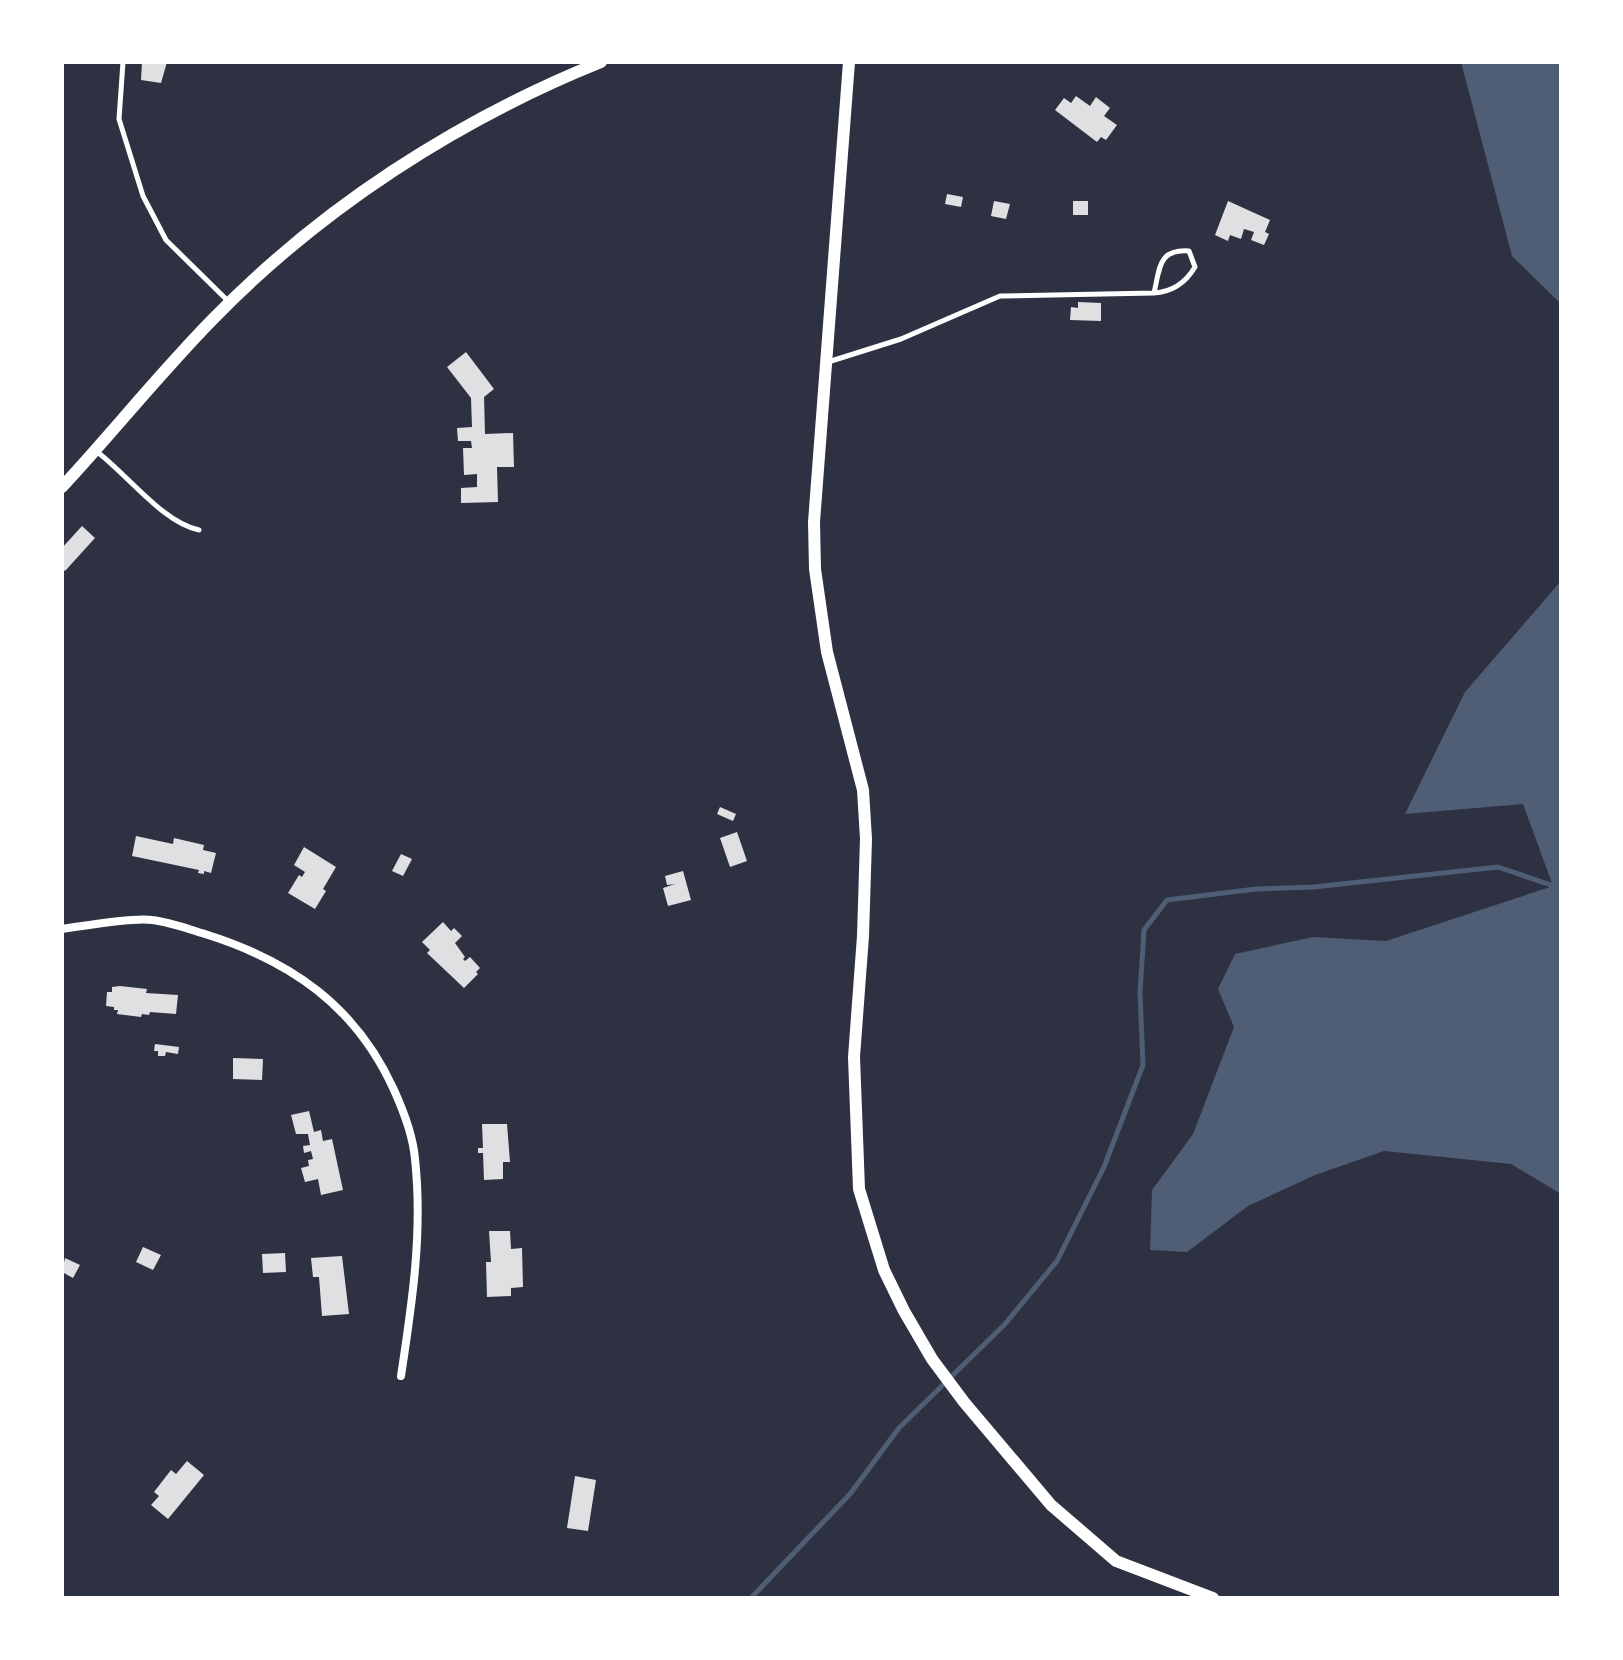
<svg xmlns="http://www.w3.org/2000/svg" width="1623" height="1660" font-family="Signika,sans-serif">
  <rect width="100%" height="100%" fill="#2d3142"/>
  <g fill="#4f5d75">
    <path d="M1461,62H1561V304L1512,256Z"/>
    <path d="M1561,581V1194L1511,1164L1384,1151L1315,1175L1248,1206L1187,1252L1150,1250L1152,1190L1193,1134L1234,1027L1218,989L1235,954L1313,937L1386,941L1553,886L1523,804L1405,814L1465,692Z"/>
  </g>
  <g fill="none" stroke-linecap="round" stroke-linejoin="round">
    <path stroke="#4f5d75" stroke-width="5" d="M751,1598L850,1494L899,1428L1005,1324L1057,1261L1104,1167L1143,1065L1140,992L1144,930L1167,900L1256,889L1314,887L1498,867L1554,886L1561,883"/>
  </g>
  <g fill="#e0e0e3">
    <path d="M142,62H167L161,83L141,80Z"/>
    <path d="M1076,96L1090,106L1096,97L1110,108L1104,116L1117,125L1106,140L1101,137L1097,142L1055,110L1064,98L1071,103Z"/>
    <path d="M947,194L963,197L961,207L945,204Z"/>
    <path d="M994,201L1010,204L1006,219L991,216Z"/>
    <rect x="1073" y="201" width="15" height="14"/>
    <path d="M1228,201L1270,220L1265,232L1269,234L1264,245L1251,240L1254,232L1244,229L1241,239L1230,235L1228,241L1215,235Z"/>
    <path d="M1078,302L1101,303V321L1070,320L1071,307L1078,308Z"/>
    <path d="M466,352L494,389L484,397L485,434L513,433L514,467H497L498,502L461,503V488L477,487V474L464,475L463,448H472L471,441H458L457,428L472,427L471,398L447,367Z"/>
    <path d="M82,526L95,538L65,571L62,568V548Z"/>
    <path d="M720,807L736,814L733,821L717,814Z"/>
    <path d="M737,832L747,861L730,867L720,838Z"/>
    <path d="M136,836L173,844L174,838L204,845L203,850L216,853L211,873L204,871V874L198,873L199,870L132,856Z"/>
    <path d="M304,847L336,867L323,889L326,891L315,909L288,893L299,875L302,877L305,872L294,865Z"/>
    <path d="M401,854L412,859L403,876L392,871Z"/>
    <path d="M683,871L691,900L668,906L663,888L675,884L667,885L665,876Z"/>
    <path d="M443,922L451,931L454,928L462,936L455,943L465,957L463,959L465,961L470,957L480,968L476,972L478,974L464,988L427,953L430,950L422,942Z"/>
    <path d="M120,986L147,989L146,993L178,995L176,1014L150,1012L149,1015L142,1014L141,1017L117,1014L118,1010H114V1007L106,1006L107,992H112V987Z"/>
    <path d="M155,1044L179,1047L178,1054L166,1052L165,1056H158V1051H154Z"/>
    <path d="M233,1058L263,1059L262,1080L233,1079Z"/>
    <path d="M309,1111L314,1132L321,1130L323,1141L332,1139L343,1190L321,1195L318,1179L305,1182L301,1168L309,1166L308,1160L313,1159L311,1151L304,1153L303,1146L310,1145L308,1134H296L291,1115Z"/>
    <path d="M482,1124H507L510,1162H503V1179L484,1180L483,1153H478V1148H483Z"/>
    <path d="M489,1231H510L511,1249L522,1248L523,1287L511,1288V1296L487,1297L486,1262H491Z"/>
    <path d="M143,1247L161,1255L153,1270L136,1262Z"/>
    <path d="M285,1253L286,1272L263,1273L262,1254Z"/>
    <path d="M342,1256L349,1314L322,1316L319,1277H313L311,1258Z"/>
    <path d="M65,1258L80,1265L73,1278L62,1272Z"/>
    <path d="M187,1461L204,1475L168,1519L151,1505L159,1496L154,1492L171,1470L176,1474Z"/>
    <path d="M575,1476L596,1480L588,1531L567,1528Z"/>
  </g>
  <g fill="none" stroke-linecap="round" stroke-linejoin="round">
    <g stroke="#fff" stroke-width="5">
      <path d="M123,62L119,119L143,196L166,240L229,302"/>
      <path d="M828,362L901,339L1000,296H1002L1154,293C1172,292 1186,282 1195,267L1189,251C1158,249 1160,268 1154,293"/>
      <path d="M96,451C127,474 163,523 199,530"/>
    </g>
    <path stroke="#fff" stroke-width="8" d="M62,929C84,926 132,917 152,920C170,922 188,929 205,934C291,961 356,1006 394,1090C404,1112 413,1135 415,1159C423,1232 412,1304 401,1376"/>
    <g stroke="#fff" stroke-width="12">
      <path d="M849,62L814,522L815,569L827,652L863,790L866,839L863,936L854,1057L859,1189L884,1270L904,1311L932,1359L964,1402L1051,1505L1116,1561L1213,1598"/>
      <path d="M62,487C113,432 160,373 213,319C321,208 457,120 601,62"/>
    </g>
  </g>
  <rect width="1623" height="1660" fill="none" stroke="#ffffff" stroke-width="128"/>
</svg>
